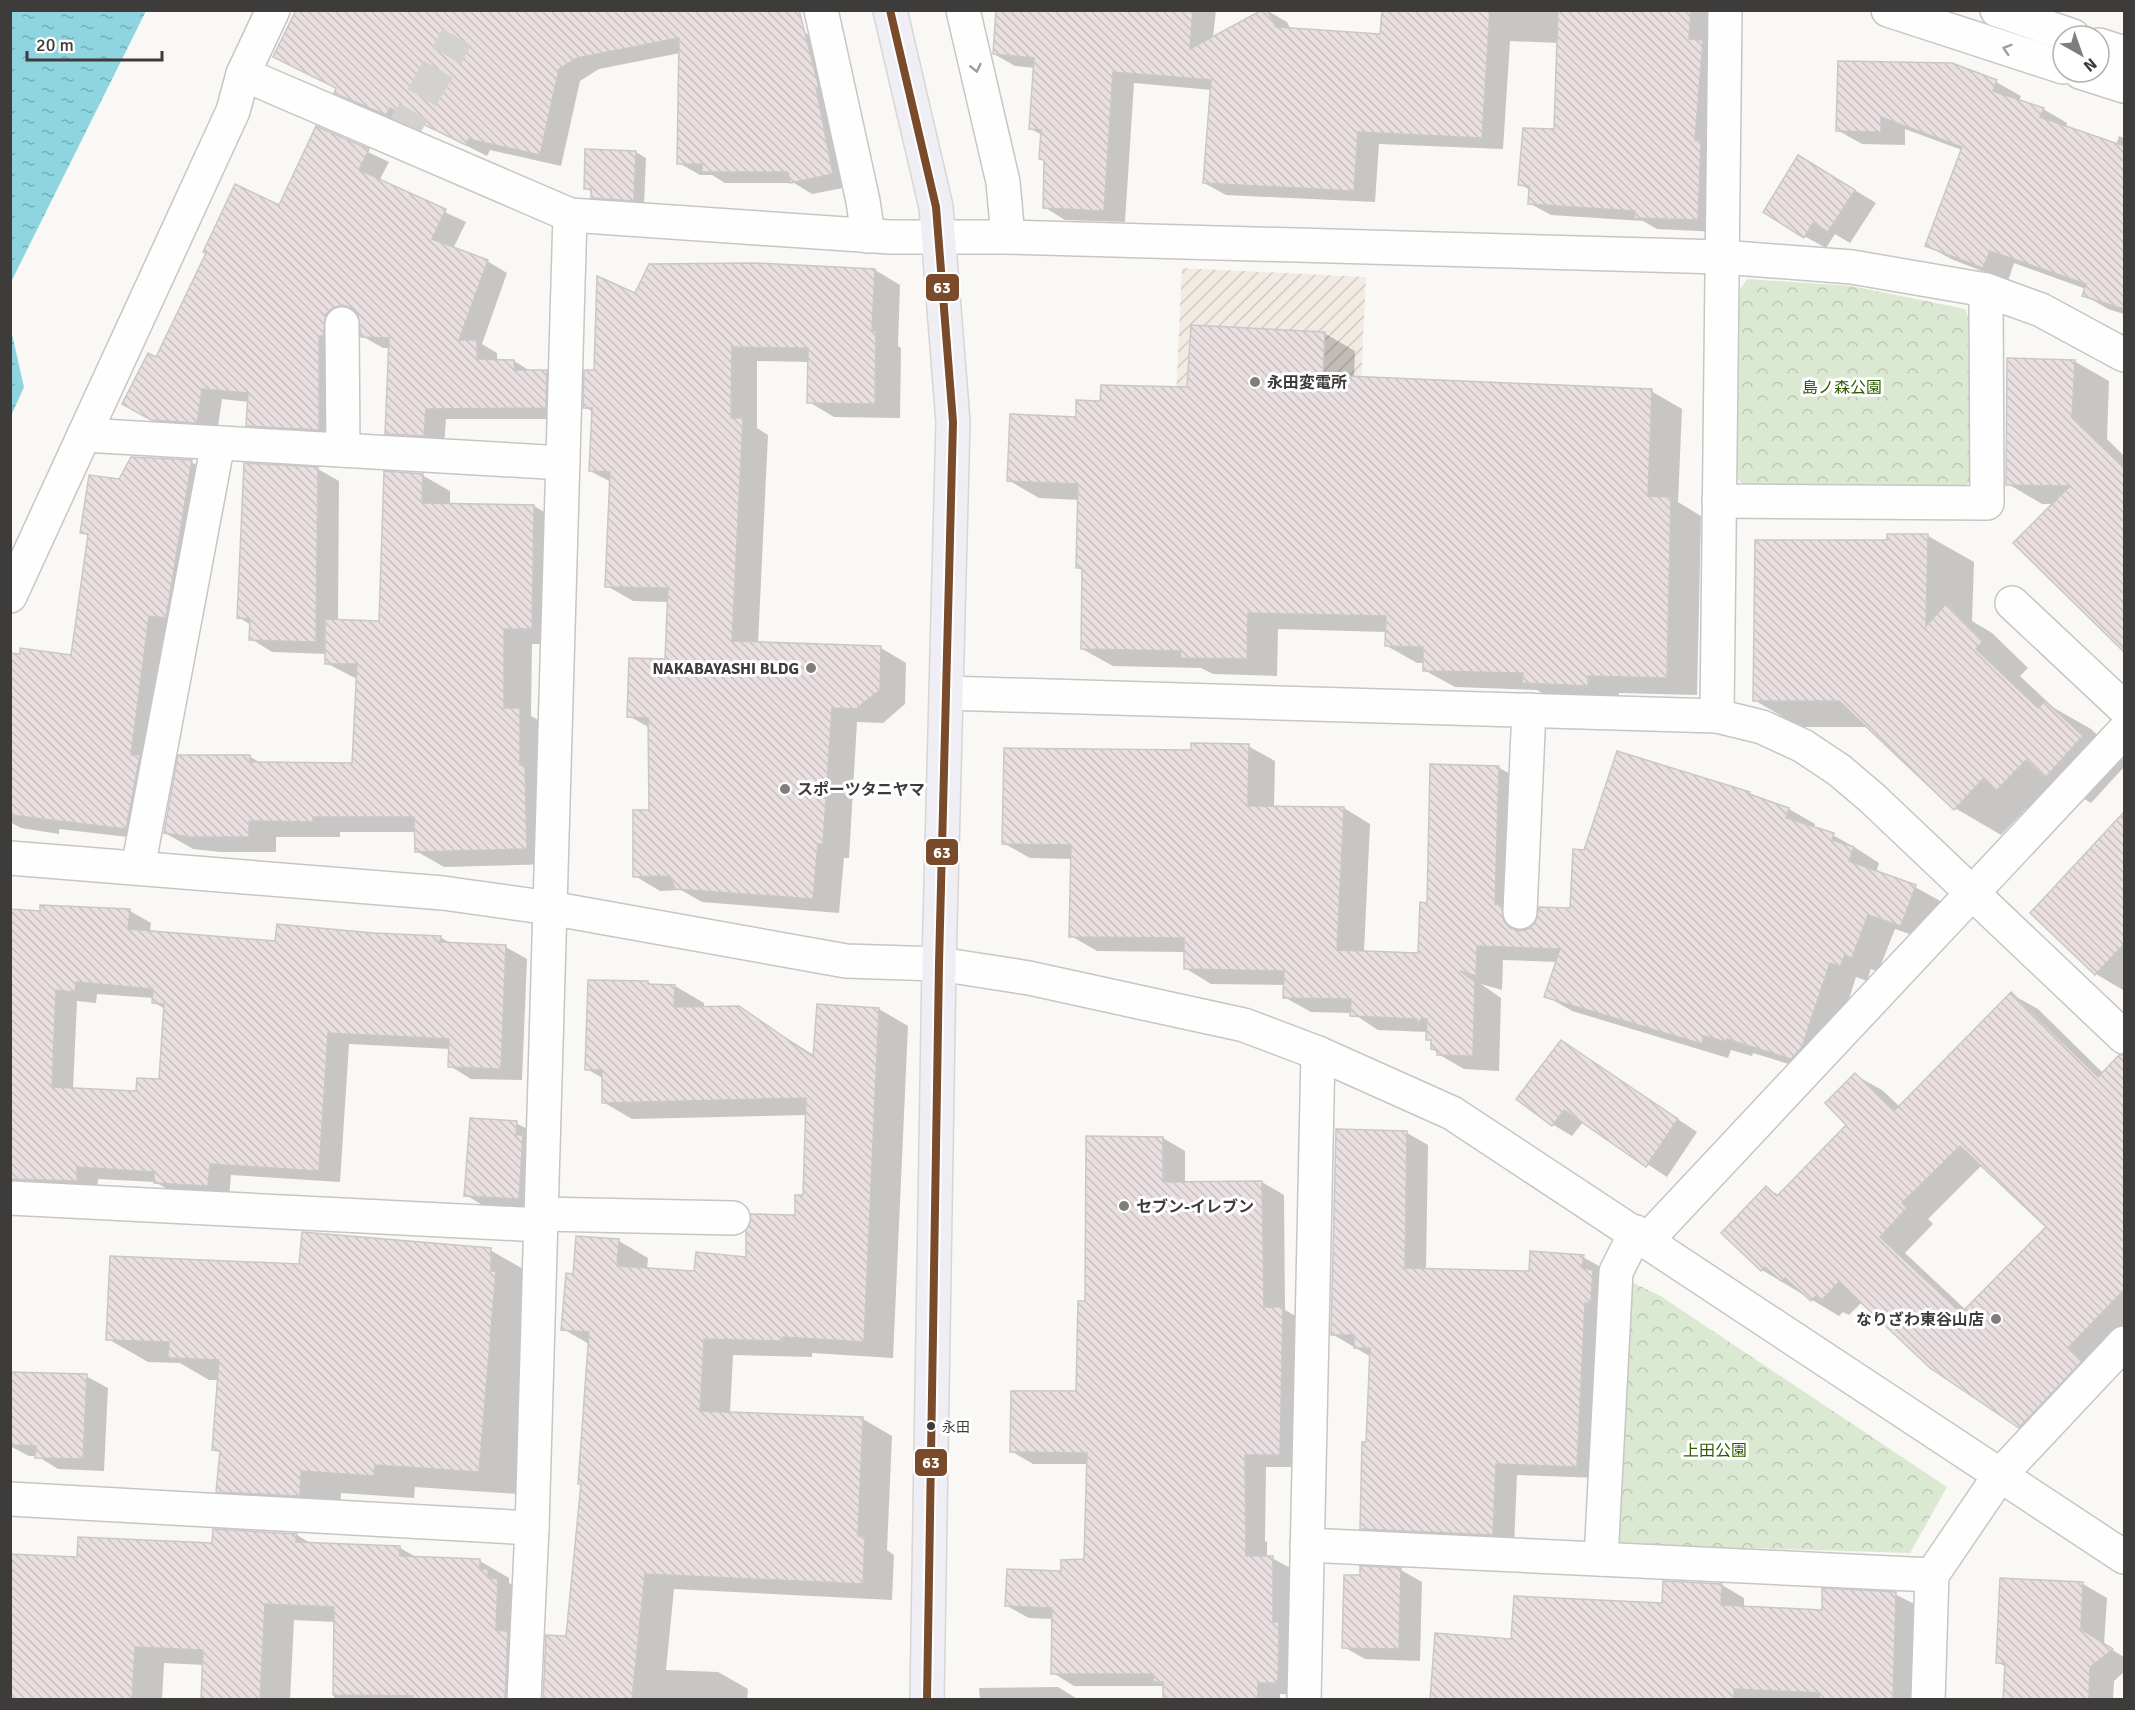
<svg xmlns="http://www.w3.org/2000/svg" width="2135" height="1710" font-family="Signika,'Noto Sans JP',sans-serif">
  <defs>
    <pattern id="industrial-furrows" width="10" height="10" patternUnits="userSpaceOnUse" patternTransform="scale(1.5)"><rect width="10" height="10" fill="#f2ebe4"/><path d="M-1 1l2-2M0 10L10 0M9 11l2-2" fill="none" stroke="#d1cac4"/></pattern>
    <pattern id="park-crowns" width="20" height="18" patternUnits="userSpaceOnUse" patternTransform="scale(1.5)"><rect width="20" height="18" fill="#dbe8d2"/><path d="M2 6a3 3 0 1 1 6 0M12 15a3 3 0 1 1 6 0" fill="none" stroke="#bdc8b5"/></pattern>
    <pattern id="water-ripples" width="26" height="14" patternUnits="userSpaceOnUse" patternTransform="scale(1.5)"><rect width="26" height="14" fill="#8fd5df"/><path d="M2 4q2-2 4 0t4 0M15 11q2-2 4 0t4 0" fill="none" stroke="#76aeb6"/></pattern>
    <pattern id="building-back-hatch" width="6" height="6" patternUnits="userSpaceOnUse" patternTransform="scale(1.5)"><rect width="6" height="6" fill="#e9dfe1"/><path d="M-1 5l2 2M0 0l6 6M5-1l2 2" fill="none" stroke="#c9c0c2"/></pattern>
  </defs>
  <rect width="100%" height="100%" fill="#faf8f5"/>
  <path fill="url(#industrial-furrows)" d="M1182,268L1366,277L1357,469L1173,460Z"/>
  <g fill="url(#park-crowns)">
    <path d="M1747,279L1852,286L1965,309L1977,339L1975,473L1963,491L1744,486L1733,473L1735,297Z"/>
    <path d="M1633,1283L1659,1295L1947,1487L1910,1553L1615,1544L1623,1302Z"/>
  </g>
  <g fill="url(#water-ripples)">
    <path d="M11,10L146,11L11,282L10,11Z"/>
    <path d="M11,330L24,387L11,416H10Z"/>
  </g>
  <g fill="#0003" fill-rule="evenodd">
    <path d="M997,10H1216L1213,38L1266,10L1287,22L1291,30L1382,35L1383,10H1712L1719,232L1657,229L1643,221L1551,215L1529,203L1530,190L1520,184L1555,131L1558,43L1510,41L1503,149L1379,144L1375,202L1226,195L1204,183L1212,90L1134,83L1125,222L1065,220L1044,207L1046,161L1041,158L1042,135L1031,129L1035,68L1015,66L994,54Z"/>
    <path d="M804,32L825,44L853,186L812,194L794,183H725L712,175H700L679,163L680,53L599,69L580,81L561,166L490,150L487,156L411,118L407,126L356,104L336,92L338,89L275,56Z"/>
    <path d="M1996,82L2021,96L2019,101L2043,109L2067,123L2066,127L2116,145L2119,136L2124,138V314L2108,309L2084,295L2086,289L2014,263L2008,281L1951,259L1926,245L1962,150L1905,129V145L1862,144L1837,130Z"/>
    <path d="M317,128L389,162L379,181L466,222L453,249L487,261L507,273L482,344L497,353V361H514L532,372H546L567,383L566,419H446L444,447L407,445L386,433L390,348H383L362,336L360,317L354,319L338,441L268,437L248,425L249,402L222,399L217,434L173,431L144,415L156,359L280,207Z"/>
    <path d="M636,152L646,158L644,206L603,203L592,197V192L586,188Z"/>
    <path d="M1820,169L1876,203L1850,243L1835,234L1826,248L1804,236Z"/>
    <path d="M875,270L900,285L898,346L901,348L900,418L834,417L809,402V362L757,361V428L768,435L758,643L881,648L906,663L905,704L883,723L857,722L849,858H844L839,913L702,902L681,890L660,891L635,876L650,811V728L629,716L666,660L669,602L633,601L607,586L611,482L590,471L593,412L585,407L596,372L636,295Z"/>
    <path d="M1324,333L1355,351L1354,378L1651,391L1682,409L1678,502L1701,516L1697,695L1619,693L1618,702L1554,700L1537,690L1455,687L1424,670V663H1417L1387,646V632L1278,629L1277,676L1213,674L1201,668L1113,666L1082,649L1083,571L1077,567L1079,500L1039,498L1008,480L1077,418L1102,402L1188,389Z"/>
    <path d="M2074,361L2109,381L2107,439L2124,456V650L2015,543L2054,504H2042L2008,484Z"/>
    <path d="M191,462L210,473L145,839L59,829V834L21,828L10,822V661L72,656L90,537L82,532L119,481Z"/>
    <path d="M318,469L339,481L338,621L380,622L422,475L450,491V505L534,506L561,522L560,644H532L531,716L547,725L554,864L444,867L416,851V832H340V837H276V852H220L193,849L165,833L249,756L262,764H354L357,679L326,663L327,654L272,652L251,639V625L238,617Z"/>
    <path d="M1888,535L1928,536L1974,562L1972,621L1992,633L2028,668L2020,676L2054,708L2091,729L2124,761V767L2091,803L2069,790L2042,817L2027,808L2001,835L1955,808L1868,727H1800L1754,700L1888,541Z"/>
    <path d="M1248,746L1275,761L1274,807L1344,808L1370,824L1364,952L1420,954L1429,904L1498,767L1524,782L1528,930L1571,909L1585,851L1749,793L1789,809L1815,824L1814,828L1833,835L1859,850L1879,863L1876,873L1915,887L1942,902L1927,940L1895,929L1878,972L1871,969L1867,981L1856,977L1829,1062L1818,1073L1753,1053L1752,1056L1731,1050L1728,1058L1572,1011L1546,996L1557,962L1503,960L1502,990L1481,984L1501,998L1499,1071L1464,1069L1438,1054L1433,1048V1042L1428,1039V1032L1378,1030L1352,1013L1311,1012L1284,997L1285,985L1211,984L1185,968L1186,952L1097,951L1071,936L1072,859L1030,858L1003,843L1192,752Z"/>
    <path d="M2124,815V988L2123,990L2096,974L2032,913Z"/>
    <path d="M92,907L130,911L151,923L150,932L277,942L373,935L440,937L452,944L506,947L527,959L522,1080L471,1079L450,1066V1049L349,1044L340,1182L231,1175L229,1198L176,1194L155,1182L98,1179L97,1192L10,1184V910H91ZM97,994L153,998V1002L165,1009L160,1081L138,1093L73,1090L77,1001L96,1003Z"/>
    <path d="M648,982L654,986H675L704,1003V1008H739L815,1056L879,1009L908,1026L893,1358L812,1353V1357L733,1355L730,1413L863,1419L892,1436L887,1550L894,1555L892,1600L674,1589L666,1670L718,1672L748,1689L747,1700H544L567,1638L582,1485L580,1483L589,1344L563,1329L575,1275L619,1241L648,1258L647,1269L696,1273L747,1258L796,1216L804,1197L807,1115L632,1119L603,1102L604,1079L587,1069Z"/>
    <path d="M2011,994L2038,1009L2103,1073L2114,1062L2124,1069V1333L2046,1442L2019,1427L1862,1302L1849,1315L1843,1312L1839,1316L1762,1270L1766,1188L1780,1196L1848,1124L1855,1075L1882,1090L1900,1107ZM1982,1165L2048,1227L1966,1310L1905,1253L1933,1224L1928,1219Z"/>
    <path d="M1562,1042L1697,1132L1667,1177L1583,1122L1572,1136L1552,1124Z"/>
    <path d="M516,1123L538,1135L540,1211L487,1208L466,1195Z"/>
    <path d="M1407,1133L1428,1145L1426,1270L1530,1273L1583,1257L1604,1269L1598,1478L1517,1475L1514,1546L1383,1540L1362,1528L1371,1357L1332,1334Z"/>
    <path d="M1088,1138H1163L1185,1151V1183L1262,1182L1284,1195L1285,1310L1304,1321L1302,1467H1266L1265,1541L1267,1542V1558H1272L1294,1570L1300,1695L1280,1694V1700H1164L1165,1687L1162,1686H1074L1053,1673L1054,1619L1029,1618L1007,1606L1086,1561L1088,1464H1033L1011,1451L1078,1392L1087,1302Z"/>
    <path d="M490,1250L530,1273L519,1494L415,1487L414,1498L341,1493L339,1519L258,1514L218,1491L221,1453L214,1449L219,1380H209L180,1363L148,1362L108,1339L301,1266Z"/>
    <path d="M10,1373L86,1376L108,1388L104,1471L58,1469L37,1456H29L10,1446Z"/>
    <path d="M297,1535L312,1544L400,1548L418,1558L480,1561L509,1578V1583L517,1588L536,1700H334L335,1622L294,1620L290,1700H202L204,1665L164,1663L162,1700H10L78,1558Z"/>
    <path d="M1401,1570L1422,1582L1420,1661L1365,1659L1344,1647L1361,1577Z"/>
    <path d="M2083,1584L2107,1598L2104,1645L2124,1657V1672L2114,1681L2113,1700H2004L2006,1667L1997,1662Z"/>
    <path d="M1722,1585L1744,1598V1607L1823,1611L1895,1594L1918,1606L1915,1700H1432L1513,1640L1664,1604Z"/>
    <path d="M1058,1687L1079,1700H980L979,1688Z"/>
  </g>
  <g fill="url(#building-back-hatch)" stroke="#cac8c7" stroke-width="1.5" fill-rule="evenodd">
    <path d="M296,10H799L819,88H816L833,174L790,183L788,172H702V164H677L679,38L577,58L559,69L540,155L469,139L466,145L390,108L386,115L334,93L336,88L273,57Z"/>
    <path d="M996,10H1193L1190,49L1262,10H1267L1276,27L1380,34L1382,10H1490L1482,138L1358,132L1354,191L1203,183L1211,80L1113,72L1104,211L1043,208L1044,160L1039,159L1041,130L1029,129L1034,58L993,54Z"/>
    <path d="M1558,10H1691L1689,39L1703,40L1695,140H1701L1698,220L1634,218L1635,211L1528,204L1529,186L1518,185L1523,128L1554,129Z"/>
    <path d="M1838,61L1952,63L1997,80L1993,91L2044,108L2040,117L2124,146V309L2082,296L2086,284L1990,251L1983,268L1925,246L1962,147L1881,117V132L1836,131Z"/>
    <path d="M316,126L369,149L359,170L446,209L432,239L488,260L459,340H477V359L514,360L515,370H547L546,408L426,409L424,436L385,434L389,338L361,337L358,315L352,308L342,305L333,308L326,314L323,336H319V430L246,426L248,393L202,389L197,423L151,420L122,404L148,353L156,357L206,253L203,252L235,184L279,205Z"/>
    <path d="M585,149L636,151L634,201L591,198V189H584Z"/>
    <path d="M1798,155L1855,190L1828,232L1813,223L1804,238L1763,212Z"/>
    <path d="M755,263L875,269L872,331H876L875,404L807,403L808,348L732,347L731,418H743L732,641L881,646L880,690L856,709L832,708L823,844H818L813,899L675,889L670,876L633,877V810H649L648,718L627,717L629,658L665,659L668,588L605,587L610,472L589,471L592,408H583L584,370H594L597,276L635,293L649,264Z"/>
    <path d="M1191,325L1325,332L1323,375L1652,389L1648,496L1671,497L1667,678L1588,676V686L1522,683L1523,673L1423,671V647L1385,646L1386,616L1248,613L1247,659L1180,658L1181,651L1081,649L1082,568H1076L1078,484L1007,481L1010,414L1076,417V400L1100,401L1101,385L1187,387Z"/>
    <path d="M2007,358L2075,360L2072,418L2124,468V652L2013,543L2070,486L2006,485Z"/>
    <path d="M131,457L192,460L166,618L149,616L131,755H140L126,829L10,815V653L20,654V648L71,655L88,534L80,533L89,475L119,479Z"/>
    <path d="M244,463L318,467L316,642L249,640L250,619L237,618Z"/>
    <path d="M384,471L423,474L422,503L534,505L532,629H504V708H520V765H525L527,849L415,852L414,817H313V822L249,821V837H191L164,833L178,755H250V762L352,763L357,664H325V619L379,621Z"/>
    <path d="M1887,534H1928L1926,626L1946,604L1983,641L1976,649L2038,708L2045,701L2083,736L2045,778L2026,760L1996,791L1983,779L1954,810L1839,701H1753L1755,540H1887Z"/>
    <path d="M1191,743L1249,744L1248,806L1344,807L1337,950L1418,953L1420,902L1427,903L1430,764L1499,766L1495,904L1501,905L1504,921L1510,928L1519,931L1528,929L1535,923L1539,907L1570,908L1573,849L1584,850L1617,751L1750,792L1749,794L1789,808L1786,818L1834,833L1832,840L1854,847L1849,861L1916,885L1901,926L1868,915L1852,958L1845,955L1840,967L1830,963L1802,1047L1791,1059L1727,1039L1726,1042L1704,1036L1702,1044L1544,997L1560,949L1477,946L1476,976L1460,971L1475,982L1473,1056L1437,1055V1050L1431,1049V1040H1426L1427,1019H1421L1417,1028V1019L1350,1016L1351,999L1283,998L1284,971L1184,969V938L1069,937L1071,845L1002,844L1004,748L1191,750Z"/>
    <path d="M2124,812V944L2095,975L2030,913Z"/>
    <path d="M40,905L130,909L128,929L275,941L277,924L373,933L441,936L440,942L506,945L501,1069L448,1067L449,1039L328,1033L319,1171L210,1164L208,1186L154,1183V1172L77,1167V1181L10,1179V909L40,911ZM76,982L153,989L152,1003L164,1004L159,1079L137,1078L136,1091L52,1087L56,990L75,992Z"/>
    <path d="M588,980L648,981V984L675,985L674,1007L739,1006L813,1057L817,1004L879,1008L864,1342L783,1337V1341L704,1339L700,1411L863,1417L858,1536H865L863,1584L645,1574L632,1700H543L546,1635L566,1636L581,1484H578L589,1332L561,1330L566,1273L573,1274L576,1236L619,1239L617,1266L694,1271L696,1252L746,1257V1230L751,1214L795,1215V1195H803L806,1098L602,1103V1070H585Z"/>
    <path d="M2011,992L2098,1077L2119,1055H2124V1290L2068,1348L2082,1361L2019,1428L1930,1368L1839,1282L1821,1301L1816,1296L1811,1301L1785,1278L1781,1281L1765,1267L1761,1271L1721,1233L1766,1186L1777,1196L1846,1125L1825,1103L1855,1073L1894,1111ZM1960,1146L2046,1227L1961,1313L1880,1237L1907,1208L1902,1203Z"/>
    <path d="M1561,1040L1678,1119L1646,1167L1564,1110L1552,1126L1516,1099Z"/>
    <path d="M470,1118L517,1121L516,1135H523L519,1199L464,1196Z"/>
    <path d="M1336,1129L1407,1131L1405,1268L1529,1271L1530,1251L1584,1255L1582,1268L1593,1270L1591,1303H1585L1577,1467L1496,1464L1493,1535L1360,1529L1362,1442H1366L1370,1348H1354V1335H1331Z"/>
    <path d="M1086,1136L1163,1137V1182L1262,1181L1264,1307H1283L1280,1455H1245L1246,1556H1273V1622H1279L1278,1683H1258V1700H1163V1682H1153V1674H1051L1052,1608L1005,1606L1007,1569L1061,1571V1560L1084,1559L1087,1453L1010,1452L1011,1391H1076L1078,1301H1085Z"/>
    <path d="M302,1232L491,1248V1271H496L479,1472L375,1465L374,1476L301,1471L300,1496L216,1492L220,1451L212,1450L219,1360L168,1358L169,1342L106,1340L110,1256L299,1264Z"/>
    <path d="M10,1372L87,1374L83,1459L35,1458L36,1446L10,1445Z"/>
    <path d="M213,1529L297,1534L296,1542L400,1546V1556L480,1559V1569H488V1578L498,1579L496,1630L508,1631L505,1700H413V1696L333,1695L334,1607L265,1604L260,1700H201L203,1650L135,1647L132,1700H10V1554L77,1557L78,1537L212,1543Z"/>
    <path d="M1360,1566L1401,1568L1399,1649L1342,1648L1344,1575H1360Z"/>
    <path d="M2000,1578L2083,1582L2081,1629L2113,1649L2090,1667L2089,1700H2003L2005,1663H1996Z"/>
    <path d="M1663,1581L1722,1584L1721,1605L1822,1610V1588L1896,1592L1893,1700H1819L1820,1693L1734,1689V1700H1430L1435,1633L1511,1639L1514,1596L1662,1603Z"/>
  </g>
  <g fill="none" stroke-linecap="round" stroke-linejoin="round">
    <path stroke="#d4d2d0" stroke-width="33" stroke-dasharray="33 16" stroke-linecap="butt" d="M397,140L457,37"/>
    <defs>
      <g id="minor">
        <path d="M821,10L863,201L868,236"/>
        <path d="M963,10L1003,182L1008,237"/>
        <path d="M1888,10L2063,67"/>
        <path d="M1997,10L2073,36"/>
        <path d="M2099,45L2124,53"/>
        <path d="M2080,72L2124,86"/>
        <path d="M243,74L570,215L890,237H1008L1722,257L1852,267L1986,290L2041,310L2124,355"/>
        <path d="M342,324L343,450"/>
        <path d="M84,435L563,463"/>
        <path d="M1719,501L1987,503L1986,290"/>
        <path d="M10,596L233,111L243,74L273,10"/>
        <path d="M2012,603L2124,708"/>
        <path d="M946,693L1717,716L1762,727L1803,746L1839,770L1872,798L2124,1037"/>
        <path d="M1717,716L1725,10"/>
        <path d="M10,858L443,893L550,908L846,961L939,964"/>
        <path d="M138,868L218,443"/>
        <path d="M1520,912L1529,710"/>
        <path d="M10,1198L541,1225"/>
        <path d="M541,1214L733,1218"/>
        <path d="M1647,1240L2124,731"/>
        <path d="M10,1499L532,1528"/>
        <path d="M1307,1545L1932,1575"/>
        <path d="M1601,1559L1616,1272L1636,1232"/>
        <path d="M524,1700L532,1528L570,215"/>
        <path d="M1304,1700L1318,1053"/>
        <path d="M1928,1700L1932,1575L2000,1475L2124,1343"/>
      </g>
      <path id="tertiary" d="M939,964L1029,978L1244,1025L1318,1053L1452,1113L2124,1557"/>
      <path id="primary" d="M890,10L936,207L953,422L939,964L927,1700"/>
    </defs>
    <use href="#minor" stroke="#c8c6c4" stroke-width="36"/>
    <use href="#tertiary" stroke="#c8c6c4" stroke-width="36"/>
    <use href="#primary" stroke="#d7d6d4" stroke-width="36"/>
    <use href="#minor" stroke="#fefefe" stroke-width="33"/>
    <use href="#tertiary" stroke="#fefefe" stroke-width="33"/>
    <use href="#primary" stroke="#efeef4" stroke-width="33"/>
    <defs>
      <path id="bus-1" d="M890,10L936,207L953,422L939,964L927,1700"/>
    </defs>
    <use href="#bus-1" stroke="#fff" stroke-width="12"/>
    <use href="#bus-1" stroke="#7a4b2a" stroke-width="8"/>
  </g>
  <defs><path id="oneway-chevron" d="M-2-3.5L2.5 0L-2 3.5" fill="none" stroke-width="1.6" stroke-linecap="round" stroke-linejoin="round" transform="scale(1.5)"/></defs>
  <g stroke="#9e9d9c">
    <use href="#oneway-chevron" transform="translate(2007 49) rotate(-162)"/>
    <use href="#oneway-chevron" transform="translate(976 68) rotate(77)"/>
  </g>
  <g fill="#807e7b" stroke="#fff" stroke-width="2">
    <circle cx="1255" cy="382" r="6"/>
    <circle cx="811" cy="668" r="6"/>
    <circle cx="785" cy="789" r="6"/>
    <circle cx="1124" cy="1206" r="6"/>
    <circle cx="1996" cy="1319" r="6"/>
  </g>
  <circle fill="#3e3c3a" stroke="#fff" stroke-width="2" cx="931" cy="1426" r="5"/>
  <g text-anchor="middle" stroke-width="6" stroke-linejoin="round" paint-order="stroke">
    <g font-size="14" fill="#3e3c3a" stroke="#fff" text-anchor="start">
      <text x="942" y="1432">永田</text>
    </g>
    <g font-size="16" font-weight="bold" fill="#3e3c3a" stroke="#fff" text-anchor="start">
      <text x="1267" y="388">永田変電所</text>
      <text x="799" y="674" text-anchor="end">NAKABAYASHI BLDG</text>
      <text x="797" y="795">スポーツタニヤマ</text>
      <text x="1136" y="1212">セブン-イレブン</text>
      <text x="1984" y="1325" text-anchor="end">なりざわ東谷山店</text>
    </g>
    <g font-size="16" fill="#2a5c00" stroke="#fff">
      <text x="1842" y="393">島ノ森公園</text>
      <text x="1715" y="1456">上田公園</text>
    </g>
  </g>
  <g stroke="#fff" stroke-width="2">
    <rect x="925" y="273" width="35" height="29" rx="6" fill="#7a4b2a"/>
    <rect x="925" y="838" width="34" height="28" rx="6" fill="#7a4b2a"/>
    <rect x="914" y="1448" width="34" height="29" rx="6" fill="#7a4b2a"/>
  </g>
  <g font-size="16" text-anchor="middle" font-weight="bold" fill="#fff">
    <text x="942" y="293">63</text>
    <text x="942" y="858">63</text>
    <text x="931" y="1468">63</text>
  </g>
  <rect width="2135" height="1710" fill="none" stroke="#3e3c3a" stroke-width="24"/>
  <g transform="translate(2081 54) rotate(140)"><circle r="28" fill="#ffffff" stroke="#b2b1b0" stroke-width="1.5"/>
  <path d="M0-4.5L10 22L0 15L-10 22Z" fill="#807e7b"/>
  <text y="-9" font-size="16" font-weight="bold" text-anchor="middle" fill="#3e3c3a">N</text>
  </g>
  <path d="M27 51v9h135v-9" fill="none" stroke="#3e3c3a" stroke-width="3"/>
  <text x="36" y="51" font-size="18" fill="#3e3c3a" stroke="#ffffff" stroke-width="4.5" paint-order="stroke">20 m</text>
</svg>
